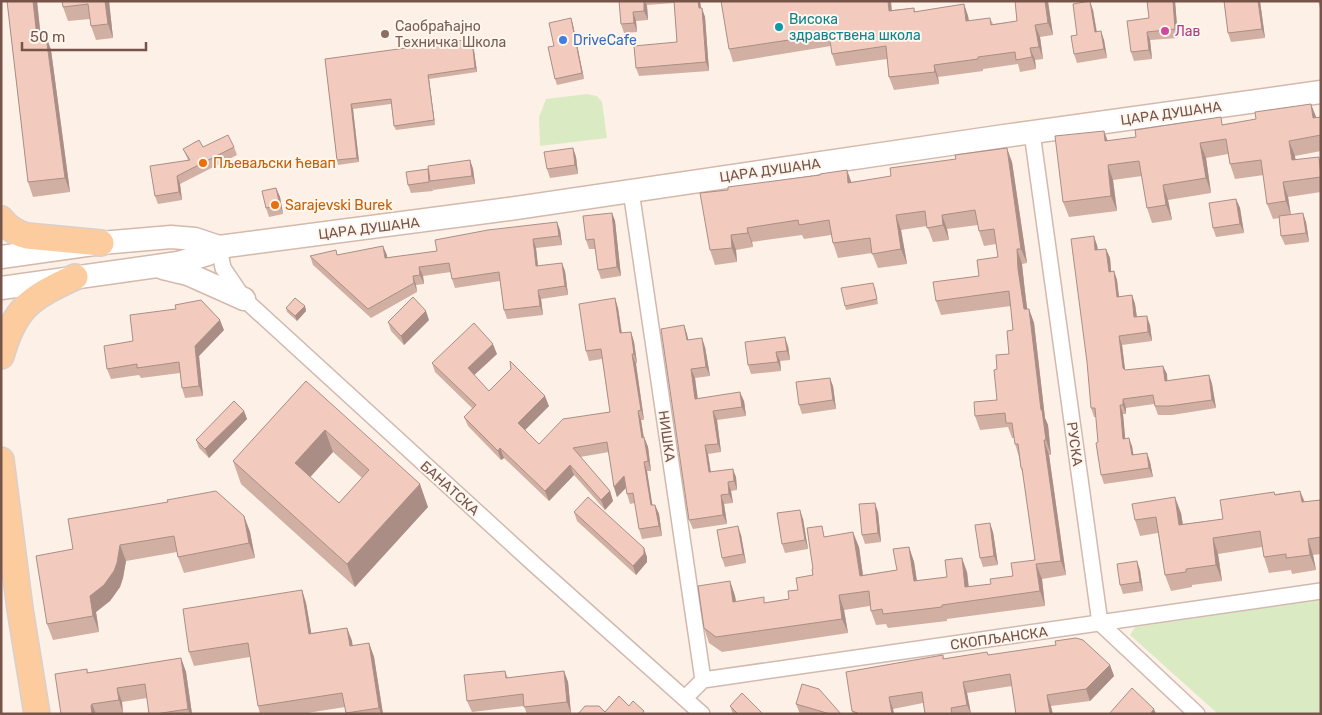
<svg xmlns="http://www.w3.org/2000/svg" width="1322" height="715" font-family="Rubik,sans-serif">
  <rect width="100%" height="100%" fill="#fdf1e7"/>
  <g fill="#daebc4">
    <path d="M587,94L597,96L602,102L607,138L540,146L539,117L546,99Z"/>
    <path d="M1321,600V714H1218L1130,635L1135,627Z"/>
  </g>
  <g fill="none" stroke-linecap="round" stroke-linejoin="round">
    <defs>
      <g id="minor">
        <path d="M1032,133L1100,623L1197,714"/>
        <path d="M631,191L703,680"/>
        <path d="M219,247L223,268L244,299L535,565L702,714"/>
        <path d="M685,698L703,680L1321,591"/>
      </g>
      <g id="secondary">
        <path d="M1,257L101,243L171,237L195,239L219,247"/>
        <path d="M163,268L188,274L244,299"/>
        <path d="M1,288L178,263L208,254L219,247L509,209L1004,136L1321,92"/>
      </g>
      <g id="primary">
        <path d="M1,219C8,228 16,233 27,236L101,243"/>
        <path d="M1,356C15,307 30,298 75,277"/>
        <path d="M1,460L20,609L37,714"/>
      </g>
    </defs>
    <use href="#minor" stroke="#d1b9af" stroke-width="18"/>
    <use href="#secondary" stroke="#d4b8ac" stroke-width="25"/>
    <use href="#primary" stroke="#d9cfcc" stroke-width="28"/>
    <use href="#minor" stroke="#fff" stroke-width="15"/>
    <use href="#secondary" stroke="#fff" stroke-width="22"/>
    <use href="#primary" stroke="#fccc9f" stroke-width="25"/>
  </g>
  <g fill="#d1afa3" fill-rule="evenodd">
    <path d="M7,1H37L41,36H46L51,50L70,192L33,197L28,182Z"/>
    <path d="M109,1L113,38L96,40L91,26L90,19L68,21L63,7Z"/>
    <path d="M619,1H700L701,8L705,17L709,71L639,76L636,68L677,42L674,3L647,5L648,20L636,21L637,32L624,33L621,24Z"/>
    <path d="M1015,1H1048L1053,35L1040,37L1043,59L1035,60L1036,69L1020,72L1018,64L983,69V71L938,77L939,84L894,90L889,77L887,59L836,66L832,54L831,46L733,62L729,49L892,10L914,8L915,12L964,4L968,16L969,21L990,18L993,24L1017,21Z"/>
    <path d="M1147,1H1175L1178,38L1150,40L1152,59L1134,61L1131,52L1149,18Z"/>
    <path d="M1224,1H1260L1265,38L1231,42L1228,33Z"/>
    <path d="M1318,1H1321V8H1320Z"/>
    <path d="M1093,10L1097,32L1104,40L1107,58L1077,63L1074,54L1077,35Z"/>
    <path d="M571,18L573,25L584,79L557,85L555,79L554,46Z"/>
    <path d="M473,43L477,72L429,79L435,125L396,130L394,126L391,104L353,109L359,162L338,165L337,160L325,59Z"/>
    <path d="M1321,117V151L1295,156V160L1321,163V192L1288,197L1291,215L1306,222L1309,242L1285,245L1281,236L1279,218L1273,219L1267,204L1264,175L1235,179L1230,164L1228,154L1206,158L1211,193L1168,200L1172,220L1152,223L1147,208L1142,176L1113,180L1117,211L1069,217L1063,202L1104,131L1108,141L1224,124Z"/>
    <path d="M203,147H234L237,155L180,184L182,200L158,204L155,196L188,160L183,149Z"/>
    <path d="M573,148L576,157L578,174L550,178L547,169Z"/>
    <path d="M470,160L473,169L475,184L433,190L432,187L433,191L411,193L408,185L428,169Z"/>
    <path d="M1012,162L1027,263L1022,264L1024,283L1027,309H1029L1034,323L1045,418L1048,425L1051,455H1049L1066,575L1042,579L1045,606L947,619V621L888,628L886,624L876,625L871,611L870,606L844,610L848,633L722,652L709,643L704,628L730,581L735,596L736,601L766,603L789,599L813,575V569L826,536L859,547L863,575L897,570L909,547L914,562L917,581L947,577L967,572L969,587L991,584L1013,576L1035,560L1023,475L1021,468L1019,457L1015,444L1014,438H1012L1008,427L980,430L975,416L997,400V369L1009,354L1013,330L1011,306L941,315L936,301L979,276L998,257L996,244L984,246L979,231L978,225L947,229L949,240L933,242L927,226L901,230L907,264L878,268L872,253L838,258L833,243L831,235L804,239L802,235L752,242L753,247L736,250L737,262L715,265L710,250L728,190L820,175L847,170L851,182Z"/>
    <path d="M276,188L280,197L283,214L269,217L266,208Z"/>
    <path d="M1236,199L1240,208L1244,233L1216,237L1213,228Z"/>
    <path d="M612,213L615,221L621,276L601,279L598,270L595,249H589L586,240Z"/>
    <path d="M560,230L562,245L536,248L538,266L565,271L568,295L541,299L543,315L507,319L504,310L500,281L455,288L452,279L451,272L423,276L424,284L416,285L417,292L371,318L313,265L310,256L387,255V258L437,251Z"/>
    <path d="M1097,245L1098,250L1106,249L1110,258L1111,272L1114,271L1117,280L1119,297L1132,295L1135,304L1137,317L1150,325L1152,341L1122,345L1125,370L1167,374V381L1209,375L1212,384L1216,408L1172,415H1158L1154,404L1126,408V414H1123L1125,438L1132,446L1133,455L1147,453L1150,462L1153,477L1104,484L1101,475L1096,417H1094L1091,408Z"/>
    <path d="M875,287L878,304L846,310L845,306Z"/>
    <path d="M615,298L618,308L622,333L631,332L634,342L637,363L636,364L644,420H641L644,437L648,447L651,471H647L652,505H655L659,514L662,536L642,539L639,529L635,503L630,504L627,494L626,487L617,497L614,487L609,452L580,457L610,491L613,501L605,510L574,475L549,501L504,458L501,460L468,426L464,417L472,408L435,372L432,363L497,354L474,375L489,391L549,406L525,430L539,444L610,412L602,359L589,361L586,351Z"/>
    <path d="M305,306L306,311L297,321L287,312L286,308Z"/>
    <path d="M429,320L404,345L391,331L388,322Z"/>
    <path d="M684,325L687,334L688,340L705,347L710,376L695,378L697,398L744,401L746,416L717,420L721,452L708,454L711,472L736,477L737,490L731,491L733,503L724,504L727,524L693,529L689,520Z"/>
    <path d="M224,330L199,356L203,396L185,398L182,388L180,373L141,378L139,375L111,379L107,369L133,341Z"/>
    <path d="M788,346L790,360L780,361L781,371L751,374L748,365Z"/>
    <path d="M306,381L428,507L355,587L241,484L233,461ZM333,452L362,478L339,503L310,477Z"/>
    <path d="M833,386L836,409L802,414L799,405Z"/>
    <path d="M244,411L247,419L209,458L199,448L196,440Z"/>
    <path d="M1300,491L1305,502L1321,500V554L1313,555L1316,570L1292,574L1291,570L1269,573L1264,557L1262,547L1218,554L1222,581L1192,585V587L1171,591L1165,575L1158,533L1140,536L1135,520L1181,513L1183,524L1223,519L1275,494Z"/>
    <path d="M574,512L647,557V562L636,575L577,521Z"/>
    <path d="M878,512L881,542L865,544L862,535Z"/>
    <path d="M244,516L250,532L255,558L184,573L178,557L177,552L126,561L123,578L120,587L110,601L96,612L99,632L53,640L47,624L73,549Z"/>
    <path d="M803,519L808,549L785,553L782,544Z"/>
    <path d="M993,532L998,565L983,567L980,558Z"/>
    <path d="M741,535L746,563L725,567L722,558Z"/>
    <path d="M1140,570L1143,591L1123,594L1120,585Z"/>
    <path d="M302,590L306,603L311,633L347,628L352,641V646L369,643L374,657L383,714H346L345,707L301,714H260L258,706L250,657L194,666L189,652Z"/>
    <path d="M943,655L944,659L988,655L1110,665L1114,676L1090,701L1051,706L1012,686L967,693L971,714H925L923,703L893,709L894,714H853L852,711Z"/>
    <path d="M181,658L186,672L192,714H149L147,698L122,702L123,714H61L87,669L88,673Z"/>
    <path d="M505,671L508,678L564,671L568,682L571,714H527L524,706L472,712L467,701Z"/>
    <path d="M796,704L841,714H800Z"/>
    <path d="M730,706L763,714H733Z"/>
  </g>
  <g fill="#aa8e85">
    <path d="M33,1H37L42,51L37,37Z"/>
    <path d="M105,1H109L113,38L108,24Z"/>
    <path d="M644,1H645L647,6L648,20L644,11Z"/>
    <path d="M698,1H700L702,17L699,8Z"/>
    <path d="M888,1H891L893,23L889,11Z"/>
    <path d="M1045,1L1048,2L1053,35L1048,23Z"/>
    <path d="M1090,1L1093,10L1098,41L1095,32Z"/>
    <path d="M1173,1H1175L1178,38L1175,29Z"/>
    <path d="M1258,1H1260L1265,38L1262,29Z"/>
    <path d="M964,4L968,16L971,33L966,21Z"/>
    <path d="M702,8L705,17L709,71L706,62Z"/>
    <path d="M633,12L636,21L637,32L634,23Z"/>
    <path d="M571,18L573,25L584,79L582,73Z"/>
    <path d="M1035,25L1040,37L1043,59L1039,47Z"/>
    <path d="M1101,31L1104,40L1107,58L1104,49Z"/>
    <path d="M1147,32L1150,40L1152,59L1149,50Z"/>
    <path d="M46,36L51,50L70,192L65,178Z"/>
    <path d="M472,39L473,43L477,72L475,68Z"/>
    <path d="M1030,48L1035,60L1036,69L1032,57Z"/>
    <path d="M934,65L938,77L939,84L935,72Z"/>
    <path d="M428,75L429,79L435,125L434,120Z"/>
    <path d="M351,104L353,109L359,162L357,158Z"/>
    <path d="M1311,104L1317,119L1313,118Z"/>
    <path d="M1104,131L1109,146L1105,141Z"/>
    <path d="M1289,141L1295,156L1298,175L1292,160Z"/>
    <path d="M1200,143L1206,158L1211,193L1206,178Z"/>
    <path d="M573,148L576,157L578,174L575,165Z"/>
    <path d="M1007,148L1012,162L1027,263L1021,249Z"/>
    <path d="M470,160L473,169L475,184L472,176Z"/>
    <path d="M1108,165L1113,180L1117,211L1111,196Z"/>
    <path d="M847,170L852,184L848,183Z"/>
    <path d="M177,176L180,184L182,200L179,192Z"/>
    <path d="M1283,182L1288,197L1291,216L1286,201Z"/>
    <path d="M1163,185L1168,200L1172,220L1166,205Z"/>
    <path d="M276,188L280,197L283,214L280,205Z"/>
    <path d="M1236,199L1240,208L1244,233L1240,224Z"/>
    <path d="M612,213L615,221L621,276L617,267Z"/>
    <path d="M1303,213L1306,222L1309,242L1306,233Z"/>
    <path d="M896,215L901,230L907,264L901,249Z"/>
    <path d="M942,215L947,229L949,240L943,225Z"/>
    <path d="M557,222L560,230L562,245L559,236Z"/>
    <path d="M747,228L752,242L753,247L748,233Z"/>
    <path d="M731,235L736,250L737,262L732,248Z"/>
    <path d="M1094,236L1097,245L1099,259L1095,250Z"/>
    <path d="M533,239L536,248L539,275L536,266Z"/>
    <path d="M383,246L387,255L388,267L385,258Z"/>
    <path d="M1017,249L1022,264L1024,283L1029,324L1024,309L1018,269Z"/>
    <path d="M1106,249L1110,258L1112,281L1109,272Z"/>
    <path d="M562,263L565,271L568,295L565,286Z"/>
    <path d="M419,267L423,276L424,284L420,275Z"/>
    <path d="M1114,271L1117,280L1120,306L1117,297Z"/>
    <path d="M413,276L416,285L417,292L414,283Z"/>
    <path d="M538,290L541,299L543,315L540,306Z"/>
    <path d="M1132,295L1135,304L1138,326L1134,317Z"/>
    <path d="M615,298L618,308L623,343L620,333Z"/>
    <path d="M305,306L306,311L297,321L295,316Z"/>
    <path d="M1029,309L1034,323L1045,418L1048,425L1051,455L1046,440L1041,410Z"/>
    <path d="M426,311L429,320L404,345L401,336Z"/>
    <path d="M1147,316L1150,325L1152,341L1148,332Z"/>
    <path d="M220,320L224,330L199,356L203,396L199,386L195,346Z"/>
    <path d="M684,325L687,334L690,349L687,340Z"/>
    <path d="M631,332L634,342L637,363L634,354Z"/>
    <path d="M1119,336L1122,345L1126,377L1123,368Z"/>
    <path d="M785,337L788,346L790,360L787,351Z"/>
    <path d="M702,338L705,347L710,376L706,367Z"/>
    <path d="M493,344L497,354L471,378L468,368Z"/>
    <path d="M776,352L780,361L781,371L778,362Z"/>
    <path d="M632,354L636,364L644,420L641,410Z"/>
    <path d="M1163,366L1167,374L1168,390L1165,381Z"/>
    <path d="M691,369L695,378L699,407L695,399Z"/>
    <path d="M1209,375L1212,384L1216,408L1212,400Z"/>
    <path d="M830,378L833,386L836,409L833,400Z"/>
    <path d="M740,392L744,401L746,416L742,407Z"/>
    <path d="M545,396L549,406L522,433L518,423Z"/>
    <path d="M1123,399L1126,408V414L1123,405Z"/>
    <path d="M1120,405L1123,414L1126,447L1123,439Z"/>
    <path d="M244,411L247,419L209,458L205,449Z"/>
    <path d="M638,411L641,420L645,448L642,438Z"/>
    <path d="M713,411L717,420L721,452L718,444Z"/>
    <path d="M325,430L333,452L303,485L295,463Z"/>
    <path d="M644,437L648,447L651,471L648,461Z"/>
    <path d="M1129,438L1132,446L1135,464L1132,455Z"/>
    <path d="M1044,440L1049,455L1066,575L1061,561Z"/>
    <path d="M705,445L708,454L712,481L709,472Z"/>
    <path d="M500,448L504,458L501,460L498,451Z"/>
    <path d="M1147,453L1150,462L1153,477L1149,468Z"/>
    <path d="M644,462L647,471L654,515L651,505Z"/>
    <path d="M570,465L574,475L549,501L545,491Z"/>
    <path d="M733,469L736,477L737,490L734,481Z"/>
    <path d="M624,476L628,486L617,497L614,487Z"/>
    <path d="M728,482L731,491L733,503L729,494Z"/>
    <path d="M420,484L428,507L355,587L347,564Z"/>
    <path d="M610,491L613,501L605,510L601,500Z"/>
    <path d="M1300,491L1306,507L1302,502Z"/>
    <path d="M721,495L724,504L727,524L723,515Z"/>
    <path d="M1175,497L1181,513L1185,541L1179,525Z"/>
    <path d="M875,503L878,512L881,542L878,533Z"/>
    <path d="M655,505L659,514L662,536L659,526Z"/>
    <path d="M800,510L803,519L808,549L805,540Z"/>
    <path d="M244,516L250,532L255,558L249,543Z"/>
    <path d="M990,523L993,532L998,565L994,556Z"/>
    <path d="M738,526L741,535L746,563L743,554Z"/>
    <path d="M853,532L859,547L865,590L860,576Z"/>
    <path d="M1213,538L1218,554L1222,581L1216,565Z"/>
    <path d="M1308,539L1313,555L1316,570L1310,555Z"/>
    <path d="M120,545L126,561L123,578L120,587L110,601L96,612L99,632L93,616L90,596Z"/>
    <path d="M909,547L914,562L919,595L914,581Z"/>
    <path d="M644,548L647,557V562L636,575L633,566Z"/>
    <path d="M962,558L967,572L970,602L965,587Z"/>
    <path d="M1137,561L1140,570L1143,591L1140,582Z"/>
    <path d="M1036,564L1042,579L1045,606L1040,591Z"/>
    <path d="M730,581L735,596L738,616L733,602Z"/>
    <path d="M302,590L306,603L314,648L309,634Z"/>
    <path d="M839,595L844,610L848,633L842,619Z"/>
    <path d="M347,628L352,641L355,660L350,646Z"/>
    <path d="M369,643L374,657L383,714H381L379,708Z"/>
    <path d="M181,658L186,672L192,714H190L188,709Z"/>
    <path d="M1110,665L1114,676L1090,701L1086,689Z"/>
    <path d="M564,671L568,682L571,714L567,702Z"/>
    <path d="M963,682L967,693L971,714L967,705Z"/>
    <path d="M117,688L122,702L123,714L119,700Z"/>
    <path d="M1047,695L1051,706L1053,714H1050Z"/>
    <path d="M889,697L893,709L894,714H892Z"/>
    <path d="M92,704L96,714H92L91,706Z"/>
    <path d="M1154,709L1156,714H1150Z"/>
  </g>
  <g fill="#f3cbbe" stroke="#aa8e85" fill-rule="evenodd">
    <path d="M7,1H33L37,37L46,36L65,178L28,182Z"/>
    <path d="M62,1H105L108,24L91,26L88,4L63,7Z"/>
    <path d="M619,1H644V11L633,12L634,23L621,24Z"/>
    <path d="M674,1H698L699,8H702L706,62L636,68L634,46L677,42Z"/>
    <path d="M721,1H888L889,11L914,8V12L964,4L966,21L990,18L991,25L1017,21L1015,1H1045L1048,23L1035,25L1039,47L1030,48L1032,57L1016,60L1015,52L978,57V59L934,65L935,72L889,77L886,46L832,54L829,34L729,49Z"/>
    <path d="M1090,1L1095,32L1101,31L1104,49L1074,54L1071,36L1077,35L1073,4Z"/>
    <path d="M1147,1H1173L1175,29L1147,32L1149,50L1131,52L1127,21L1149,18Z"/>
    <path d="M1224,1H1258L1262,29L1228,33Z"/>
    <path d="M571,18L582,73L555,79L548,47L554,46L549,23Z"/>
    <path d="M472,39L475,68L428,75L434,120L394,126L391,99L351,104L357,158L337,160L325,59Z"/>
    <path d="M1311,104L1313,118L1321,117V135L1289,141L1292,160L1319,157L1321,177L1283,182L1286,201L1267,204L1261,160L1230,164L1226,139L1200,143L1206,178L1163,185L1166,205L1147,208L1139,161L1108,165L1111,196L1063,202L1055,136L1104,131L1105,141L1136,137L1135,130L1221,117L1222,125L1256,119L1255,112Z"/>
    <path d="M228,135L234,147L177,176L179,192L155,196L150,166L190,160L183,149L199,140L203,147Z"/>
    <path d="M573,148L575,165L547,169L544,152Z"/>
    <path d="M1007,148L1021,249H1017L1018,269L1024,309H1029L1041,410H1042L1046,440H1044L1061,561L1036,564L1040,591L942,605V607L883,614L882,609L871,611L869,591L839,595L842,619L716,637L704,628L698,586L730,581L733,602L764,597V603L789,599L788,591L798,590L796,578L813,575L812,569H813L807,528L822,526L824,537L853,532L860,576L897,570L893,549L909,547L914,581L947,577L945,560L962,558L965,587L991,584L990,579L1013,576L1011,563L1035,560L1022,468H1021L1018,444H1015L1012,423H1006L1005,413L975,416L974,402L997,400L994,370L997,369L996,355L1009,354L1007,331L1013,330L1009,291L936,301L933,282L979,276L977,260L998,257L994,229L979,231L975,210L942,215L943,225L927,228L925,211L896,215L901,249L872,254L870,238L833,243L829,220L799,225L798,220L747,228L748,233L731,235L732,248L710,250L700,193L728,190V187L820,175V174L847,170L848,183L891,176L890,168L956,159L955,155Z"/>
    <path d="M470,160L472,176L430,181L428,166Z"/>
    <path d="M428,169L429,182L408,185L406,172Z"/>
    <path d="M276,188L280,205L266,208L262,191Z"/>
    <path d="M1236,199L1240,224L1213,228L1209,203Z"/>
    <path d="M612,213L617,267L598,270L594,239L586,240L583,216Z"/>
    <path d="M1303,213L1306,233L1281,236L1279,216Z"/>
    <path d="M557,222L559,236L533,239L536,266L562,263L565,286L538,290L540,306L504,310L499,272L452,279L449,263L419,267L420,275L413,276L414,283L368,309L310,256L336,250L337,255L383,246L385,258L437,251L435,240L488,230Z"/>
    <path d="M1094,236L1095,250L1106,249L1109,272L1114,271L1117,297L1132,295L1134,317L1147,316L1148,332L1119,336L1123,368L1125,370L1163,366L1165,381L1209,375L1212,400L1169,406H1155L1153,395L1123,399V405H1120L1123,439L1129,438L1132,455L1147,453L1149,468L1101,475L1096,443L1098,442L1095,408H1091L1087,362L1071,239Z"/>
    <path d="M873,283L877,299L845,306L841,288Z"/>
    <path d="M413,297L426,311L401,336L388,322Z"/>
    <path d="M295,298L305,306L295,316L286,308Z"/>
    <path d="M615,298L620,333L631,332L634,354H632L641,410L638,411L642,438L644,437L648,461L644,462L651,505H655L659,526L639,529L633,493L627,494L624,476L614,487L607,442L573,448L610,491L601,500L570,465L545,491L500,448L498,451L464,417L476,405L432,363L474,323L493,344L468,368L489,391L511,369L510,361L545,396L518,423L539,444L563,419L610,412L601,349L586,351L579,304Z"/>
    <path d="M201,300L220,320L195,346L199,386L182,388L179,362L137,368V364L107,369L104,346L133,341L130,315L176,309L175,305Z"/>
    <path d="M684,325L687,340L702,338L706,367L691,369L695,399L740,392L742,407L713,411L718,444L705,445L709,472L733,469L734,481L728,482L729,494L721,495L723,515L689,520L661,329Z"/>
    <path d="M785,337L787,351L776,352L778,362L748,365L745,342Z"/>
    <path d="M830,378L833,400L799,405L796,382Z"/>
    <path d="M306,381L420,484L347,564L233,461ZM325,430L369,470L339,503L295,463Z"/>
    <path d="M234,401L244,411L205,449L196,440Z"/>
    <path d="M216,491L244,516L249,543L178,557L174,536L120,545L117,563L114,571L104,585L90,596L93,616L47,624L36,556L73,549L68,519L168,502L167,500Z"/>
    <path d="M1300,491L1302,502L1321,500V537L1308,539L1310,555L1286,558V554L1264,557L1260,531L1213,538L1216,565L1186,569V572L1165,575L1156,517L1135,520L1132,504L1175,497L1179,525L1223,519L1220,500L1274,492L1275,495Z"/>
    <path d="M588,497L644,548V554L633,566L574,512Z"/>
    <path d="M875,503L878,533L862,535L859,504Z"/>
    <path d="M800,510L805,540L782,544L777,513Z"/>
    <path d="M990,523L994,556L980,558L975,525Z"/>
    <path d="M738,526L743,554L722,558L717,530Z"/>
    <path d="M1137,561L1140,582L1120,585L1117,564Z"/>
    <path d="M302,590L309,634L347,628L350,646L369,643L379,708L346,713L342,693L258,706L248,643L189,652L183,609Z"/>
    <path d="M1076,638L1083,640L1110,665L1086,689L1047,695L1050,714H1016L1010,674L963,682L967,705L951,708L952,714H925L922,692L889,697L892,714H860L852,711L846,672L943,655V659L987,652L988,655L1056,645L1055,641Z"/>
    <path d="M181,658L188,709L155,714H149L145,684L117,688L119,700L92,704L91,706L92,714H61L55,674L87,669V673Z"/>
    <path d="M505,671L506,678L564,671L567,702L524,707L523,694L467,701L464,675Z"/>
    <path d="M802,684L819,689L841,714H830L796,704Z"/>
    <path d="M1132,688L1154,709L1150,714H1109Z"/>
    <path d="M742,693L763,714H738L730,706Z"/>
    <path d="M619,696L629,706L633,701L644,711L642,714H578L585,706H599L605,712Z"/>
  </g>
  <circle fill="#0f9aa8" stroke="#fff6ee" stroke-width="2" cx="779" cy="27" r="5"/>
  <circle fill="#d1479c" stroke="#fff6ee" stroke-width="2" cx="1165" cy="31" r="5"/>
  <circle fill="#8d6e63" stroke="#fff6ee" stroke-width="2" cx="385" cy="34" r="5"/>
  <circle fill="#3f7fe0" stroke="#fff6ee" stroke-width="2" cx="563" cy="40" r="5"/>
  <g fill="#e8710a" stroke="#fff6ee" stroke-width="2">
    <circle cx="203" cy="163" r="5"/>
    <circle cx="275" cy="205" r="5"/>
  </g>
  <g text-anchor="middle" stroke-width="4" stroke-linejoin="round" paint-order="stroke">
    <g font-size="14" fill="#0d838f" stroke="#fff6ee" text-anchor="start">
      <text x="789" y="24">Висока<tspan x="789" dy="16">здравствена школа</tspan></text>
    </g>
    <g font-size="14" fill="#785e54" stroke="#fff6ee" text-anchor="start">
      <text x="395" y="31">Саобраћајно<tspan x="395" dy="16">Техничка Школа</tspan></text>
    </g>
    <g font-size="14" fill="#b23c85" stroke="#fff6ee" text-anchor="start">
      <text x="1175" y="36">Лав</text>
    </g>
    <g font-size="14" fill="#366cbe" stroke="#fff6ee" text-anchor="start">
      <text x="573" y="45">DriveCafe</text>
    </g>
    <g font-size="14" fill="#77544a" stroke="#fff6ee">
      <text transform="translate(1171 113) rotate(-8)" y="5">ЦАРА ДУШАНА</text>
      <text transform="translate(770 170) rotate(-8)" y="5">ЦАРА ДУШАНА</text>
      <text transform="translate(369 228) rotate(-7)" y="5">ЦАРА ДУШАНА</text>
      <text transform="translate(667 436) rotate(82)" y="5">НИШКА</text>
      <text transform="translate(1075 444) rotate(82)" y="5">РУСКА</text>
      <text transform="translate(450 488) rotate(42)" y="5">БАНАТСКА</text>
      <text transform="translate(999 638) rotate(-8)" y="5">СКОПЉАНСКА</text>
    </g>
    <g font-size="14" fill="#c56008" stroke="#fff6ee" text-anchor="start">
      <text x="213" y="168">Пљеваљски ћевап</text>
      <text x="285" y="210">Sarajevski Burek</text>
    </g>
  </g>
  <rect width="1322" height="715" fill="none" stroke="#77544a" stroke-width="5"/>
  <path d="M22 42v8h124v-8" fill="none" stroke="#77544a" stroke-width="2.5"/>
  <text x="30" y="42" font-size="15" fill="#77544a" stroke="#fff6ee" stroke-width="4" paint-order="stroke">50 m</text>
</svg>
